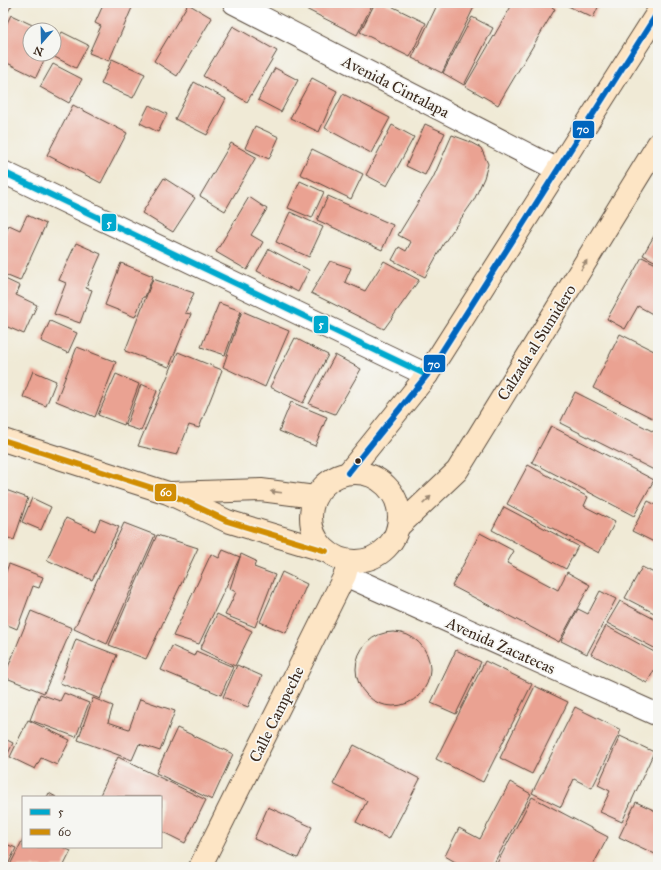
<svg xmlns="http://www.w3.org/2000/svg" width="661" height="870" font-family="'IM FELL Great Primer',serif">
  <rect width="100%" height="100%" fill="#f6f6f2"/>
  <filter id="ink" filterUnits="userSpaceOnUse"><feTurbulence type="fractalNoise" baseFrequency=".025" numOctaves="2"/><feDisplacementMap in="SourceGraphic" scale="8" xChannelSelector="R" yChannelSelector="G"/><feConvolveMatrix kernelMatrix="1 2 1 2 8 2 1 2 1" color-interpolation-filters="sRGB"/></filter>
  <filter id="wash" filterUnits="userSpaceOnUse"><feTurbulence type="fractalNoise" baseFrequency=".012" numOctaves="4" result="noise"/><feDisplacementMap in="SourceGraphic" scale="16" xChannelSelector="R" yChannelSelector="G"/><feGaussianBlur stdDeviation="0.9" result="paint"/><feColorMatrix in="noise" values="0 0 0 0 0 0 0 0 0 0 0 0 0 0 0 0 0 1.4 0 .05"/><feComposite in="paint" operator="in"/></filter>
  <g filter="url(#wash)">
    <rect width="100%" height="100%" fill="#f0ead6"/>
    <g id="blocks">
      <g fill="#eaa292">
        <path d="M3,3H8L12,5L3,20Z"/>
        <path d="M104,3H134L109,61L89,53L101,26L95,23Z"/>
        <path d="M304,3H373L357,35L302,7Z"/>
        <path d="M375,3H385L426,23L410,57L360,32Z"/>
        <path d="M438,3H476L442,73L412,58Z"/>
        <path d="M513,3H545L555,9L498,105L465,86Z"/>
        <path d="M562,3H600L593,18Z"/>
        <path d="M188,4L212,18L177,76L154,61Z"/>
        <path d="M11,15L43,30H30V54H47L36,77L3,61V31Z"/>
        <path d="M472,17L493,28L464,85L443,73Z"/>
        <path d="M233,26L277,51L247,102L203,76Z"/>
        <path d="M62,32L88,45L76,68L49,54H54V47Z"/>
        <path d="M112,59L145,74L133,98L101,84Z"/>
        <path d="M53,64L82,79L69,103L40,87Z"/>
        <path d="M275,68L298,80L281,112L258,100Z"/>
        <path d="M312,78L337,91L319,132L290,118Z"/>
        <path d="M194,82L226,99L207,135L175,119Z"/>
        <path d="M343,94L390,118L371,153L325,128Z"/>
        <path d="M73,105L127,133L101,183L47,155Z"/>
        <path d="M149,105L167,114L158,132L140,123Z"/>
        <path d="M425,124L445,133L425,175L406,166Z"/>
        <path d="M392,125L414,137L387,186L366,175Z"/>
        <path d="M255,126L279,137L269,159L245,148Z"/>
        <path d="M452,135L468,141L481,148L488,164L484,178L474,200L444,243L425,277L392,260L399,247L406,251L411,242L398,235L433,178Z"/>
        <path d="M231,143L256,157L225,211L200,196Z"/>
        <path d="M312,149L363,174L351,199L300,174Z"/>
        <path d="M164,178L195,198L173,232L142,213Z"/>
        <path d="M300,181L324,192L312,218L288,208Z"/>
        <path d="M328,196L393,225L382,250L317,220Z"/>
        <path d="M249,197L267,209L251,235L263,242L247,270L216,252Z"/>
        <path d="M290,212L323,227L309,257L276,242Z"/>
        <path d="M27,215L46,224L20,281L3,274V239L9,225L20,230Z"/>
        <path d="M658,229V263L643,255Z"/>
        <path d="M76,243L101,254L86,288L92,290L80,323L54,314L66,283L59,280Z"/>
        <path d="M269,249L309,270L298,292L257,271Z"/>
        <path d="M642,257L658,265V317L638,306L625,329L607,319Z"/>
        <path d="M330,261L351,268L345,282L365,291L384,261L419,280L384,329L311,293Z"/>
        <path d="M121,263L153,276L145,297H143L135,317L105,305Z"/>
        <path d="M3,278L20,286L16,295L37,305L24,334L3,325Z"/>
        <path d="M153,279L194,293L185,313L191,314L169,367L125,351Z"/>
        <path d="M219,303L241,311L225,355L201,347Z"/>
        <path d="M242,311L289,331L265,387L223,367Z"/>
        <path d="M50,321L77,333L68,353L41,341Z"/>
        <path d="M620,334L658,353V421L593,388Z"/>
        <path d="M295,338L328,355L303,403L270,387Z"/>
        <path d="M77,347L116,362L95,417L56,401Z"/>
        <path d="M178,352L222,370L199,428L189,425L177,455L138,446Z"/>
        <path d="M335,355L361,369L335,414L309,404Z"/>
        <path d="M33,371L56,381L46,406L23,397Z"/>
        <path d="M116,374L139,384L124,425L98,415Z"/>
        <path d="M141,384L157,391L141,431L126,426Z"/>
        <path d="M575,392L658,434V472L560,423Z"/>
        <path d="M291,402L327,417L315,446L279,431Z"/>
        <path d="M551,426L654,480L634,516L532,462Z"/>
        <path d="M528,465L588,497L584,506L615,522L599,553L507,504Z"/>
        <path d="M3,489L28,498L14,540L3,536Z"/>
        <path d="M32,498L51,507L41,530L22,522Z"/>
        <path d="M648,501L658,506V544L632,531Z"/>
        <path d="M504,507L578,546L566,569L492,530Z"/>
        <path d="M66,518L95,531L100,519L119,527L92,580L47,560Z"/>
        <path d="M124,523L155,535L107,644L74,629Z"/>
        <path d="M480,533L514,551L507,563L558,590L567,572L590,585L559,642L452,586Z"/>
        <path d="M157,535L198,548L146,659L109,645Z"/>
        <path d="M223,550L240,557L199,644L173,636L211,554L219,558Z"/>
        <path d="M241,554L256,561L254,567L275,575L255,627L225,615L236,592L230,589Z"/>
        <path d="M9,564L43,577L39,588L33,586L17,629L3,623V579Z"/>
        <path d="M642,567L658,575V615L625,598Z"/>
        <path d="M282,572L307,584L286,633L260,622Z"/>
        <path d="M600,591L616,599L587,654L561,641L578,609L588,614Z"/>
        <path d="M620,601L658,621V650L607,623Z"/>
        <path d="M31,611L72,628L44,693L4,677Z"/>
        <path d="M217,614L252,631L235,666L200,649Z"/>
        <path d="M606,626L658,654V663L647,683L591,654Z"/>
        <circle cx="393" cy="669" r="37"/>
        <path d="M76,639L117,655L100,699L60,683Z"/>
        <path d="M3,645L7,647L3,657Z"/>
        <path d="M172,646L194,656L196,651L233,667L221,695L161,670Z"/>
        <path d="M456,650L481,662L456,714L431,703Z"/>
        <path d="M485,661L532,684L483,782L436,759Z"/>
        <path d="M237,665L262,676L248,707L223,697Z"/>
        <path d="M535,686L568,702L532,774L500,758Z"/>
        <path d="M64,693L89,703L76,737L30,720L40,694L60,701Z"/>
        <path d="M93,698L113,706L108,722L129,729L140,699L175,711L160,751L139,744L132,760L78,740Z"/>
        <path d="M575,707L621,730L592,788L574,779L561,807L532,793Z"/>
        <path d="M28,720L70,740L57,765L41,758L35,769L10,757Z"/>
        <path d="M177,728L233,754L212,800L156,773Z"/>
        <path d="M620,736L654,752L622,822L600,812L610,791L598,785Z"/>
        <path d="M3,738L13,743L4,762L3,761Z"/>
        <path d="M354,745L420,779L389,839L356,822L367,801L333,784Z"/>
        <path d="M118,757L206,800L185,843L161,831V797H99Z"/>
        <path d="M510,782L531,794L492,867H464L445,856L459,828L480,839Z"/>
        <path d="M49,793L56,797H47Z"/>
        <path d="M532,797L608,837L592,867H495Z"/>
        <path d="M636,802L658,812V848L655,854L619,837Z"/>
        <path d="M268,807L312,827L298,858L254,839Z"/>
        <path d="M23,839V847H62L71,851L63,867H9Z"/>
        <path d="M3,843L16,848L7,867H3Z"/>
      </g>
    </g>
  </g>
  <g filter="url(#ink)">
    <use href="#blocks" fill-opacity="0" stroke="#56473a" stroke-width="1"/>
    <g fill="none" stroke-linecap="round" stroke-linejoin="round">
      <defs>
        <g id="street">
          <path d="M234,3L558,170"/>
          <path d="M3,172L427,375"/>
          <path d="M345,575L658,715"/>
        </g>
        <g id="secondary">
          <path d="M3,440L168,493L227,521L326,551"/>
          <circle cx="355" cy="517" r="44"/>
          <path d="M348,473L427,375L658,12"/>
          <path d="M171,493L261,490L315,497"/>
          <path d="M398,527L457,471L658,144"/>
          <path d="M200,867L345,575L349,561"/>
        </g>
      </defs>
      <use href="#street" stroke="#56473a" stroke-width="24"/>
      <use href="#secondary" stroke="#56473a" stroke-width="24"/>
      <use href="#street" stroke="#fff" stroke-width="22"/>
      <use href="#secondary" stroke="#fde5c5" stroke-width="22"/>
      <defs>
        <path id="bus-1" d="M3,172L427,375"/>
        <path id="bus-2" d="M3,440L168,493L227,521L326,551"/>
        <path id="bus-3" d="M348,473L427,375L658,12"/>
      </defs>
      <use href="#bus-1" stroke="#f6f6f2" stroke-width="9"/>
      <use href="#bus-2" stroke="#f6f6f2" stroke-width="9"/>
      <use href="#bus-3" stroke="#f6f6f2" stroke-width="9"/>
      <use href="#bus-1" stroke="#00a9ce" stroke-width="6"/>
      <use href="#bus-2" stroke="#d18d06" stroke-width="6"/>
      <use href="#bus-3" stroke="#0065bd" stroke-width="6"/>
    </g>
    <defs><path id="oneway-solid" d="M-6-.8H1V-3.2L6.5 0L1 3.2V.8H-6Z"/></defs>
    <g fill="#9c8872">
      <use href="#oneway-solid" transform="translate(584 265) rotate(-58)"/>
      <use href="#oneway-solid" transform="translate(276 492) rotate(-173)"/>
      <use href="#oneway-solid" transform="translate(427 500) rotate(-44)"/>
    </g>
  </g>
  <circle fill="#3b2a1e" stroke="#f6f6f2" stroke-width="1.5" cx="358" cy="461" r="3.5"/>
  <g text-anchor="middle" stroke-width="3.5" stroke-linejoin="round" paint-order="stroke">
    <g font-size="16" fill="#3b2a1e" stroke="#f6f6f2">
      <text transform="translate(396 86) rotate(27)" y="6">Avenida Cintalapa</text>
      <text transform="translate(536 342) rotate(-58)" y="6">Calzada al Sumidero</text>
      <text transform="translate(501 645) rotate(24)" y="6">Avenida Zacatecas</text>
      <text transform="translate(276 714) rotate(-64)" y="6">Calle Campeche</text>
    </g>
  </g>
  <g stroke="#f6f6f2" stroke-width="1.5">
    <rect x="572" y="120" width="23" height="19" rx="4" fill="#0065bd"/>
    <rect x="101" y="213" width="16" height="19" rx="4" fill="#00a9ce"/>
    <rect x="313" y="315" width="16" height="19" rx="4" fill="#00a9ce"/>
    <rect x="423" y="354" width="23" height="19" rx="4" fill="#0065bd"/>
    <rect x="154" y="483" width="23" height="19" rx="4" fill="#d18d06"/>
  </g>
  <g font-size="11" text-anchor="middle" font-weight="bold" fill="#fff">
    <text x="583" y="133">70</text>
    <text x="109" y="227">5</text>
    <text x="321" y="328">5</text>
    <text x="434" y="368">70</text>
    <text x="166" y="496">60</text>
  </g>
  <rect width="661" height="870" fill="none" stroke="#f6f6f2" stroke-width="16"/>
  <rect x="22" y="796" width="140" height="52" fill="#f6f6f2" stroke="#aba49d"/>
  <rect x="30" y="809" width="20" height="6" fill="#00a9ce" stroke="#aba49d"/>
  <text x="58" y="816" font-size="12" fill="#3b2a1e">5</text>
  <rect x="30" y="829" width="20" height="6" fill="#d18d06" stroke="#aba49d"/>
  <text x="58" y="836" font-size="12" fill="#3b2a1e">60</text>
  <g transform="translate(42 42) rotate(200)"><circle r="19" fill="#f6f6f2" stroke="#aba49d"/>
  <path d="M0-3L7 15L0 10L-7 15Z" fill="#1f6fb2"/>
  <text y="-6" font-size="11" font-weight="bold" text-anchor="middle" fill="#3b2a1e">N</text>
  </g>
</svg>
